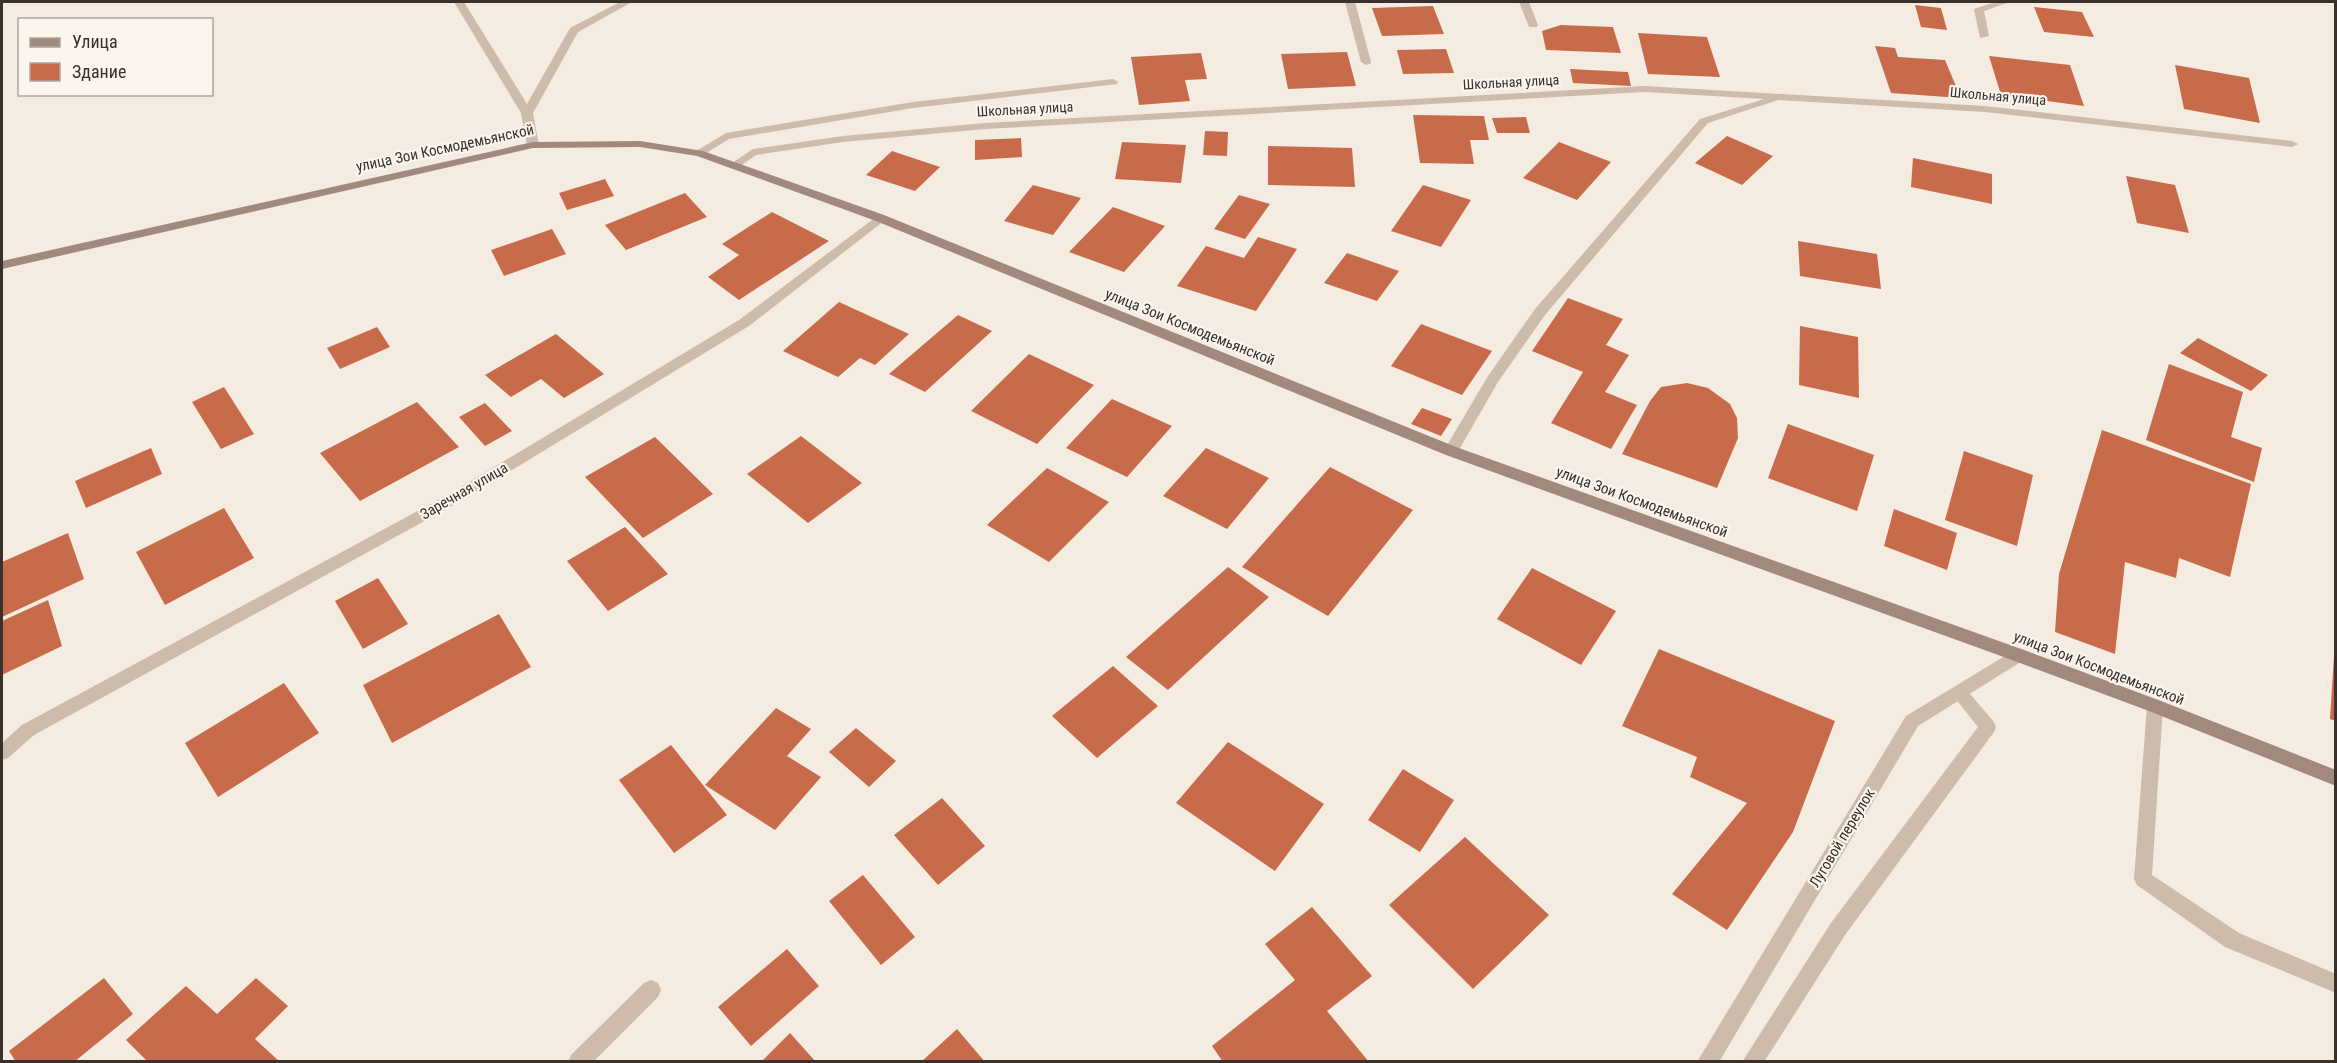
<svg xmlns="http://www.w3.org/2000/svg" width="2337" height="1063" font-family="'Roboto Condensed',sans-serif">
  <rect width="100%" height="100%" fill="#f4ebe1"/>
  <g fill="#c76b4b">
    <path d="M1915,5L1941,8L1947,30L1921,27Z"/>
    <path d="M1433,6L1444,34L1382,36L1372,8Z"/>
    <path d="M2034,7L2082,12L2094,37L2044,32Z"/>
    <path d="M1561,25L1613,27L1621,53L1546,50L1542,31Z"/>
    <path d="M1638,33L1707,37L1720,77L1648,74Z"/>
    <path d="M1875,46L1895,48L1898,57L1945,60L1961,98L1891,93Z"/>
    <path d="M1446,49L1454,73L1403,74L1397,50Z"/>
    <path d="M1347,52L1356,86L1288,89L1281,54Z"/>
    <path d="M1201,53L1207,79L1185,80L1190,101L1139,105L1131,57Z"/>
    <path d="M1989,56L2070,65L2084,106L2001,95Z"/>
    <path d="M2175,65L2249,78L2260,123L2184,109Z"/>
    <path d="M1570,69L1628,72L1631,86L1573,83Z"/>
    <path d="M1413,115L1484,116L1489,140H1470L1474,164L1420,163Z"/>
    <path d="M1526,117L1530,133H1497L1492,118Z"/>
    <path d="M1205,131L1228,132L1227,156L1203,155Z"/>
    <path d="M1727,136L1773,156L1742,185L1695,163Z"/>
    <path d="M1021,138L1022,157L975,160V140Z"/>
    <path d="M1122,142L1186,145L1181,183L1115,179Z"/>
    <path d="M1559,142L1611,162L1577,200L1523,178Z"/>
    <path d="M1268,146L1352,148L1355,187L1268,185Z"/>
    <path d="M892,151L940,167L915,191L866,175Z"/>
    <path d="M1913,158L1992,174V204L1911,187Z"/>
    <path d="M2126,176L2175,185L2189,233L2137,223Z"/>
    <path d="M605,179L614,196L567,210L559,193Z"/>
    <path d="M1033,185L1081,198L1053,235L1004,221Z"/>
    <path d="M1423,185L1471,200L1441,247L1391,231Z"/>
    <path d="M685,193L707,217L626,250L605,225Z"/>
    <path d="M1239,195L1270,204L1245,239L1214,229Z"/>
    <path d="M1113,207L1165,226L1124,272L1069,252Z"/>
    <path d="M772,212L829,241L739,300L708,277L739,255L722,244Z"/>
    <path d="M552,229L566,254L504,276L491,250Z"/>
    <path d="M1258,237L1297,249L1256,311L1177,286L1206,246L1244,258Z"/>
    <path d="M1798,241L1877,254L1881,289L1800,276Z"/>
    <path d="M1347,253L1399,271L1377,301L1324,283Z"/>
    <path d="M1568,298L1623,319L1606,345L1629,355L1605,392L1637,405L1611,449L1551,423L1583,372L1532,351Z"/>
    <path d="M839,302L909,334L875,365L860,358L838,377L783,351Z"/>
    <path d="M958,315L992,331L925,392L889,374Z"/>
    <path d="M1421,324L1492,351L1462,395L1391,366Z"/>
    <path d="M1800,326L1858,337L1859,398L1799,385Z"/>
    <path d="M377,327L390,347L340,369L327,348Z"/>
    <path d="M556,334L604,374L564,398L541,379L511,397L485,375Z"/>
    <path d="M2198,338L2268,375L2251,391L2180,353Z"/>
    <path d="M1029,354L1094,385L1037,444L971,411Z"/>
    <path d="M2169,364L2243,392L2231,437L2262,448L2254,482L2146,440Z"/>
    <path d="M1687,383L1708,388L1730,404L1737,418L1738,438L1717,488L1622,454L1650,401L1661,387Z"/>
    <path d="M224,387L254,434L221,449L192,402Z"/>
    <path d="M1112,399L1172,426L1127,477L1066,448Z"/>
    <path d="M417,402L459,447L360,501L320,453Z"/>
    <path d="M485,403L512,431L485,446L459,417Z"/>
    <path d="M1422,408L1452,419L1441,436L1411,424Z"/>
    <path d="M1788,424L1874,455L1857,511L1768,478Z"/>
    <path d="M2102,430L2251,484L2230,577L2179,558L2176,578L2125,562L2115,654L2055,632L2059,574Z"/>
    <path d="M801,436L862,483L808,523L747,474Z"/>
    <path d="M655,437L713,494L643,538L585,477Z"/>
    <path d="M151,448L162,474L86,508L75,481Z"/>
    <path d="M1206,448L1269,478L1227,529L1163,496Z"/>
    <path d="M1964,451L2033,475L2017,546L1945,520Z"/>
    <path d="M1330,467L1413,510L1328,616L1242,567Z"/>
    <path d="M1047,468L1109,502L1049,562L987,525Z"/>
    <path d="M224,508L254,558L165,605L136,552Z"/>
    <path d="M1894,509L1957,533L1947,570L1884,546Z"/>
    <path d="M625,527L668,574L608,611L567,561Z"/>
    <path d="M68,533L84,579L2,617V562Z"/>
    <path d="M1228,567L1269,597L1168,690L1126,657Z"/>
    <path d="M1532,568L1616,611L1581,665L1497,619Z"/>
    <path d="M378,578L408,624L363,649L335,601Z"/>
    <path d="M48,600L62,646L2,675V621Z"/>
    <path d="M499,614L531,667L392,743L363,685Z"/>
    <path d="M1659,649L1835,721L1793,832L1727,930L1672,894L1747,803L1690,777L1697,757L1622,726Z"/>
    <path d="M2334,655H2336V721L2330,719Z"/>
    <path d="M1113,666L1158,706L1097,758L1052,716Z"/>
    <path d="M284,683L319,733L218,797L185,743Z"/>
    <path d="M776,708L811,729L787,756L821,777L775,830L705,785Z"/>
    <path d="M856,728L896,761L869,787L829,752Z"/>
    <path d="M1228,742L1324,804L1275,871L1176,803Z"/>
    <path d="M671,745L727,815L674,853L619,780Z"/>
    <path d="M1403,769L1454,800L1420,852L1368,820Z"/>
    <path d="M942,798L985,846L938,885L894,835Z"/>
    <path d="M1465,837L1549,915L1473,989L1389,905Z"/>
    <path d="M863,875L915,937L881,965L829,901Z"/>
    <path d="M1312,907L1372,976L1327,1011L1369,1062H1223L1212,1046L1295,980L1265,944Z"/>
    <path d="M787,949L819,986L751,1046L718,1007Z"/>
    <path d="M104,978L133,1014L74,1062H16L9,1051Z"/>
    <path d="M256,978L288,1006L255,1039L280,1062H148L126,1040L186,986L217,1014Z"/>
    <path d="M957,1029L985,1062H921Z"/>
    <path d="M790,1033L816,1062H761Z"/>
  </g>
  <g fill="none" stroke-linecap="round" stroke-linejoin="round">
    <g fill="#cdbbac" fill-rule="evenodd">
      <path d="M454,2H464L527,104L570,28L620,2H632L578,32L533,113L539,145L533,148L527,145L521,113Z"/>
      <path d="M1345,2H1355L1371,62L1370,64L1366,65L1361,62Z"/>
      <path d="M1519,2H1529L1538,25L1537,27H1529Z"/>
      <path d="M1995,2H2010L1984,11L1989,36L1980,38L1974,9Z"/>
      <path d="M1113,79L1118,82L1117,84L913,108L729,139L703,155L699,156L693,153L726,133L913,102Z"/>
      <path d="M1645,86L1985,106L2292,141L2298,144L2292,147L1985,112L1778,100L1708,123L1545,315L1498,382L1456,455L1451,456L1444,451L1446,447L1488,376L1535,309L1700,119L1764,99L1645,92L985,129L843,142L756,155L739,167H731L729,165L753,149L843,136L985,123Z"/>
      <path d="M1959,686L1965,688L1994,722L1996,727L1994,732L1845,935L1764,1062H1742L1831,923L1978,727L1951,693L1953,688Z"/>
      <path d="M2155,699L2161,701L2163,706L2152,875L2239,933L2336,974V993L2225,947L2137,885L2134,879L2147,706L2149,701Z"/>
      <path d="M28,723L34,725L36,730L34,735L8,758L2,760V743L22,725Z"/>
    </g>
    <g fill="#cdbbac" fill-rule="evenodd">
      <path d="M880,214L886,218L884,221L749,326L461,501L34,735L28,737L22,735L20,730L22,725L451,493L739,320Z"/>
      <path d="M2018,648L2024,650L2026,655L2024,660L1918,726L1719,1062H1697L1906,716Z"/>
      <path d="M651,980L658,983L661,990L658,997L593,1062H568L571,1055L644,983Z"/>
    </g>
    <path fill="#a18a7d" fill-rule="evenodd" d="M640,141L703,151L884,215L1456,447L2024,650L2161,701L2336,770V786L2149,711L2012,660L1446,455L876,221L697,156L640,147L533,148L2,269V261L533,142Z"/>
  </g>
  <g text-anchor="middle" stroke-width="4.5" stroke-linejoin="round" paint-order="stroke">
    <g font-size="14" fill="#3b302b" stroke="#fbf5ee">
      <text transform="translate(1511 82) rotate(-3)" y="5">Школьная улица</text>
      <text transform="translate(1998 96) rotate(5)" y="5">Школьная улица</text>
      <text transform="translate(1025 109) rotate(-3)" y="5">Школьная улица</text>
    </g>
    <g font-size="15" fill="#3b302b" stroke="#fbf5ee">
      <text transform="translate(445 148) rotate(-12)" y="5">улица Зои Космодемьянской</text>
      <text transform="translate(1190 327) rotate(22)" y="5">улица Зои Космодемьянской</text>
      <text transform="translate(464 491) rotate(-30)" y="5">Заречная улица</text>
      <text transform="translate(1642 502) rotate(20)" y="5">улица Зои Космодемьянской</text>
      <text transform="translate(2099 668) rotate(21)" y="5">улица Зои Космодемьянской</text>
      <text transform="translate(1842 838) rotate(-59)" y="5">Луговой переулок</text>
    </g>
  </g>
  <rect width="2337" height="1063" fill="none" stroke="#3b302b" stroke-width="6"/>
  <rect x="18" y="18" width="195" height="78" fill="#fbf5ee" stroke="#aea6a0" stroke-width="1.5"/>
  <rect x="30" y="38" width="30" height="9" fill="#a18a7d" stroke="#aea6a0" stroke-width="1.5"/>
  <text x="72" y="48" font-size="18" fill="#3b302b">Улица</text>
  <rect x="30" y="63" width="30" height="18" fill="#c76b4b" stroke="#aea6a0" stroke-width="1.5"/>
  <text x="72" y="78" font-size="18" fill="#3b302b">Здание</text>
</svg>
